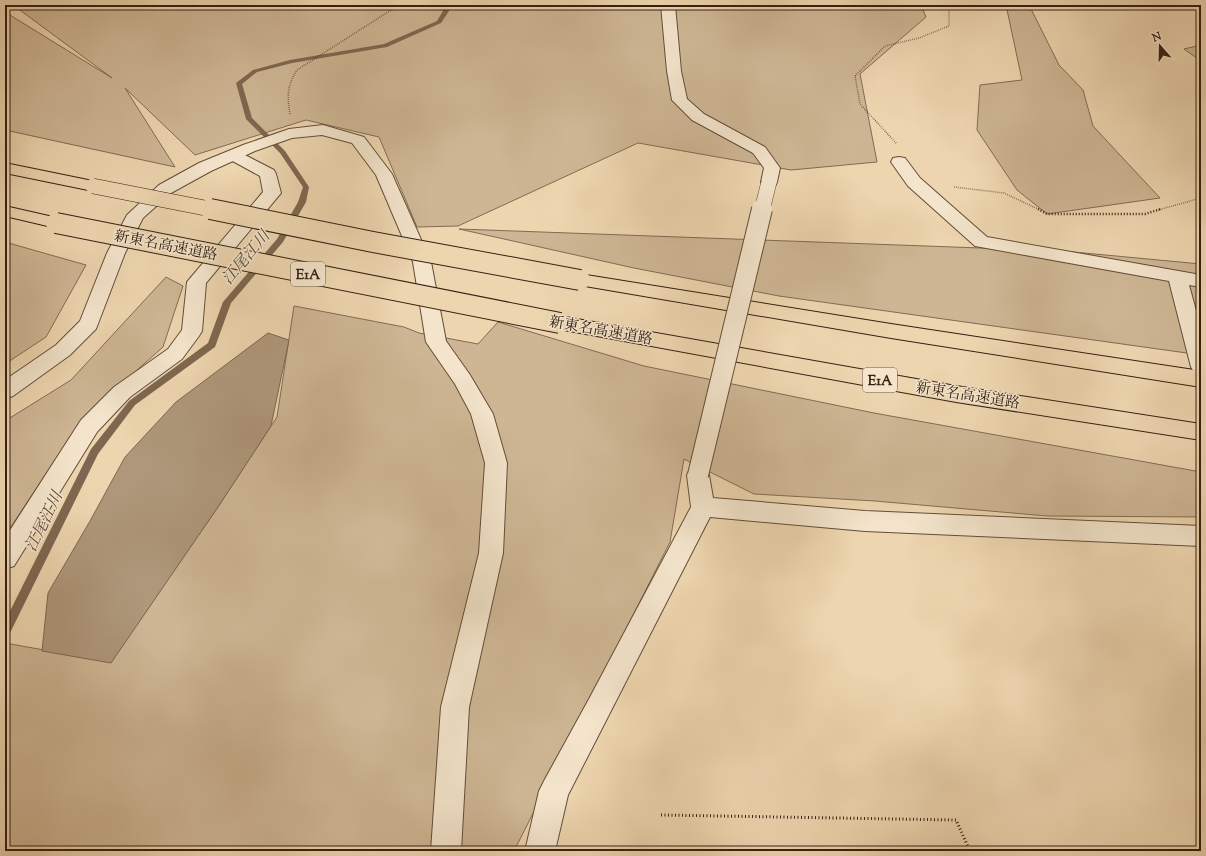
<svg xmlns="http://www.w3.org/2000/svg" width="1206" height="856" font-family="'Sorts Mill Goudy','Noto Serif JP',serif">
  <rect width="100%" height="100%" fill="#edd5af"/>
  <filter id="stains"><feTurbulence type="fractalNoise" baseFrequency=".005" numOctaves="4"/><feColorMatrix values="0 0 0 0 .2 0 0 0 0 .09 0 0 0 0 .02 0 0 0 .5 -.17"/></filter>
  <radialGradient id="worn" r=".72"><stop offset=".6" stop-color="#630" stop-opacity="0"/><stop offset="1" stop-color="#630" stop-opacity=".3"/></radialGradient>
  <g fill="#ceb694" stroke="#826b53">
    <path d="M13,5H921L926,17L860,74L877,162L791,170L638,143L458,226L417,227L379,137L306,120L195,155L125,88L175,167L5,130V12L112,78Z"/>
    <path d="M1006,5H1029L1059,65L1083,90L1093,126L1160,198L1047,214L1017,190L977,130L980,85L1022,80Z"/>
    <path d="M1201,45V61L1184,49Z"/>
    <path d="M459,229L1063,251L1201,264V355L779,296L634,268Z"/>
    <path d="M5,242L86,265L46,337L5,364Z"/>
    <path d="M166,277L183,286L163,347L82,419L5,536V421L71,380Z"/>
    <path d="M294,306L404,327L419,333L478,344L498,322L644,366L874,413L1201,472V517L1047,516L875,501L754,494L684,459L670,542L514,851H5V643L111,662L218,507L277,417Z"/>
  </g>
  <path fill="#ae977a" stroke="#7e6750" d="M268,333L289,340L271,426L218,507L111,663L42,651L48,593L90,521L125,457L176,402Z"/>
  <g fill="none" stroke-linecap="round" stroke-linejoin="round">
    <path fill="#7e6750" fill-rule="evenodd" d="M440,5H446L449,11L441,23L387,47L292,63L257,72L242,84L252,118L285,151L309,187L306,202L283,242L231,303L215,347L135,405L98,454L9,635L5,637V621L91,449L129,401L208,343L223,302L277,239L298,202L303,187L280,153L246,119L236,83L253,70L290,60L384,44L437,21L443,11Z"/>
    <defs>
      <g id="minor">
        <path d="M661,5H675L681,71L687,99L704,114L765,147L780,168L777,182L775,186L769,187L763,186L761,182L764,168L753,153L692,120L672,100L667,71Z"/>
        <path d="M233,150L239,152L274,170L276,174L281,193L206,283L202,331L199,336L182,359L130,397L97,432L14,566L5,569V538L81,420L114,387L168,349L182,330L187,282L263,192L260,176L227,158L225,155L227,152Z"/>
        <path d="M899,157L905,158L920,178L987,237L1201,275V287L1189,285L1201,329V374L1194,372L1191,367L1169,281L975,246L908,186L891,162L893,158Z"/>
        <path d="M698,466L706,469L709,475L713,498L865,511L1201,526V546L865,531L710,517L568,795L555,851H525L539,791L544,781L589,699L691,507L687,475L690,469Z"/>
      </g>
      <path id="tertiary" d="M323,125L364,137L392,174L431,262L446,341L470,375L493,414L507,463L503,553L469,707L461,851H431L441,707L479,553L485,463L471,414L455,384L426,342L413,262L376,175L352,143L322,135L292,138L255,151L211,171L171,193L143,218L125,253L96,329L70,355L13,396L5,399V380L56,345L80,321L107,253L127,215L159,185L199,163L243,145L289,129Z"/>
      <g id="motorway">
        <path d="M5,163L93,181L99,182L102,186L99,190L93,191L5,173Z"/>
        <path d="M5,206L62,219L65,223L62,227L56,228L5,216Z"/>
        <path d="M580,274L891,324L1201,371V387L891,338L573,284L571,280L573,276Z"/>
        <path d="M560,316L956,386L1201,424V440L956,402L553,328L550,323L553,318Z"/>
      </g>
    </defs>
    <use href="#minor" stroke="#634d39" stroke-width="2"/>
    <use href="#tertiary" stroke="#634d39" stroke-width="2"/>
    <use href="#motorway" stroke="#352012" stroke-width="2"/>
    <g stroke="#352012" stroke-width="1.5" stroke-dasharray="0.5 1.5" stroke-linecap="butt">
      <path d="M1074,5H1082"/>
      <path d="M290,114C287,97 287,85 297,70L399,5"/>
      <path d="M896,143L860,104L855,76L885,46L919,38L949,26V5"/>
      <path d="M954,187L1004,193L1040,210"/>
      <path d="M1158,210L1201,198"/>
    </g>
    <path stroke="#352012" stroke-width="2.5" stroke-dasharray="1 2" stroke-linecap="butt" d="M1038,209L1047,214H1145L1161,209"/>
    <path stroke="#352012" stroke-width="3" stroke-dasharray="1 2.5" stroke-linecap="butt" d="M661,815L956,820L970,851"/>
    <use href="#minor" fill="#f3e4cb" fill-rule="evenodd"/>
    <use href="#tertiary" fill="#f3e4cb" fill-rule="evenodd"/>
    <use href="#motorway" fill="#edd5af" fill-rule="evenodd"/>
    <defs>
      <path id="minor-bridge-far1" d="M762,210L769,182"/>
      <path id="minor-bridge" d="M698,475L762,209"/>
      <path id="motorway-bridge-far1" d="M93,186L215,210"/>
      <g id="motorway-bridge">
        <path d="M210,209L373,242L580,280"/>
        <path d="M56,223L560,323"/>
      </g>
    </defs>
    <use href="#minor-bridge-far1" stroke="#634d39" stroke-width="16" stroke-linecap="butt"/>
    <use href="#minor-bridge" stroke="#634d39" stroke-width="22" stroke-linecap="butt"/>
    <use href="#motorway-bridge-far1" stroke="#352012" stroke-width="16" stroke-linecap="butt"/>
    <use href="#motorway-bridge" stroke="#352012" stroke-width="22" stroke-linecap="butt"/>
    <use href="#minor-bridge-far1" stroke="#f3e4cb" stroke-width="15"/>
    <use href="#minor-bridge" stroke="#f3e4cb" stroke-width="20"/>
    <use href="#motorway-bridge-far1" stroke="#edd5af" stroke-width="15"/>
    <use href="#motorway-bridge" stroke="#edd5af" stroke-width="20"/>
  </g>
  <g text-anchor="middle" stroke-width="3" stroke-linejoin="round" paint-order="stroke">
    <g fill="#f3e4cb" stroke="#6e5b4a" stroke-width="1">
      <rect x="291" y="262" width="34" height="24" rx="3"/>
      <rect x="863" y="368" width="34" height="24" rx="3"/>
    </g>
    <g font-size="14" font-weight="bold" fill="#352012">
      <text x="308" y="279">E1A</text>
      <text x="880" y="385">E1A</text>
    </g>
    <g font-size="15" fill="#352012" stroke="#f3e4cb">
      <text transform="translate(166 245) rotate(11)" y="5">新東名高速道路</text>
      <text transform="translate(601 330) rotate(10)" y="5">新東名高速道路</text>
      <text transform="translate(968 395) rotate(9)" y="5">新東名高速道路</text>
    </g>
    <g font-size="16" font-style="italic" fill="#5f4a36" stroke="#f3e4cb">
      <text transform="translate(245 257) rotate(-50)" y="6">江尾江川</text>
      <text transform="translate(43 521) rotate(-64)" y="6">江尾江川</text>
    </g>
  </g>
  <rect width="1206" height="856" fill="none" stroke="#edd5af" stroke-width="20"/>
  <rect x="6" y="6" width="1194" height="844" fill="none" stroke="#352012" stroke-width="2"/>
  <rect x="10" y="10" width="1186" height="836" fill="none" stroke="#352012"/>
  <g transform="translate(1160 46) rotate(340)" stroke="#f3e4cb" stroke-width="3" paint-order="stroke">
  <path d="M0-3L7 15L0 10L-7 15Z" fill="#352012"/>
  <text y="-6" font-size="11" font-weight="bold" text-anchor="middle" fill="#352012">N</text>
  </g>
  <rect width="100%" height="100%" filter="url(#stains)"/>
  <rect width="100%" height="100%" fill="url(#worn)"/>
</svg>
